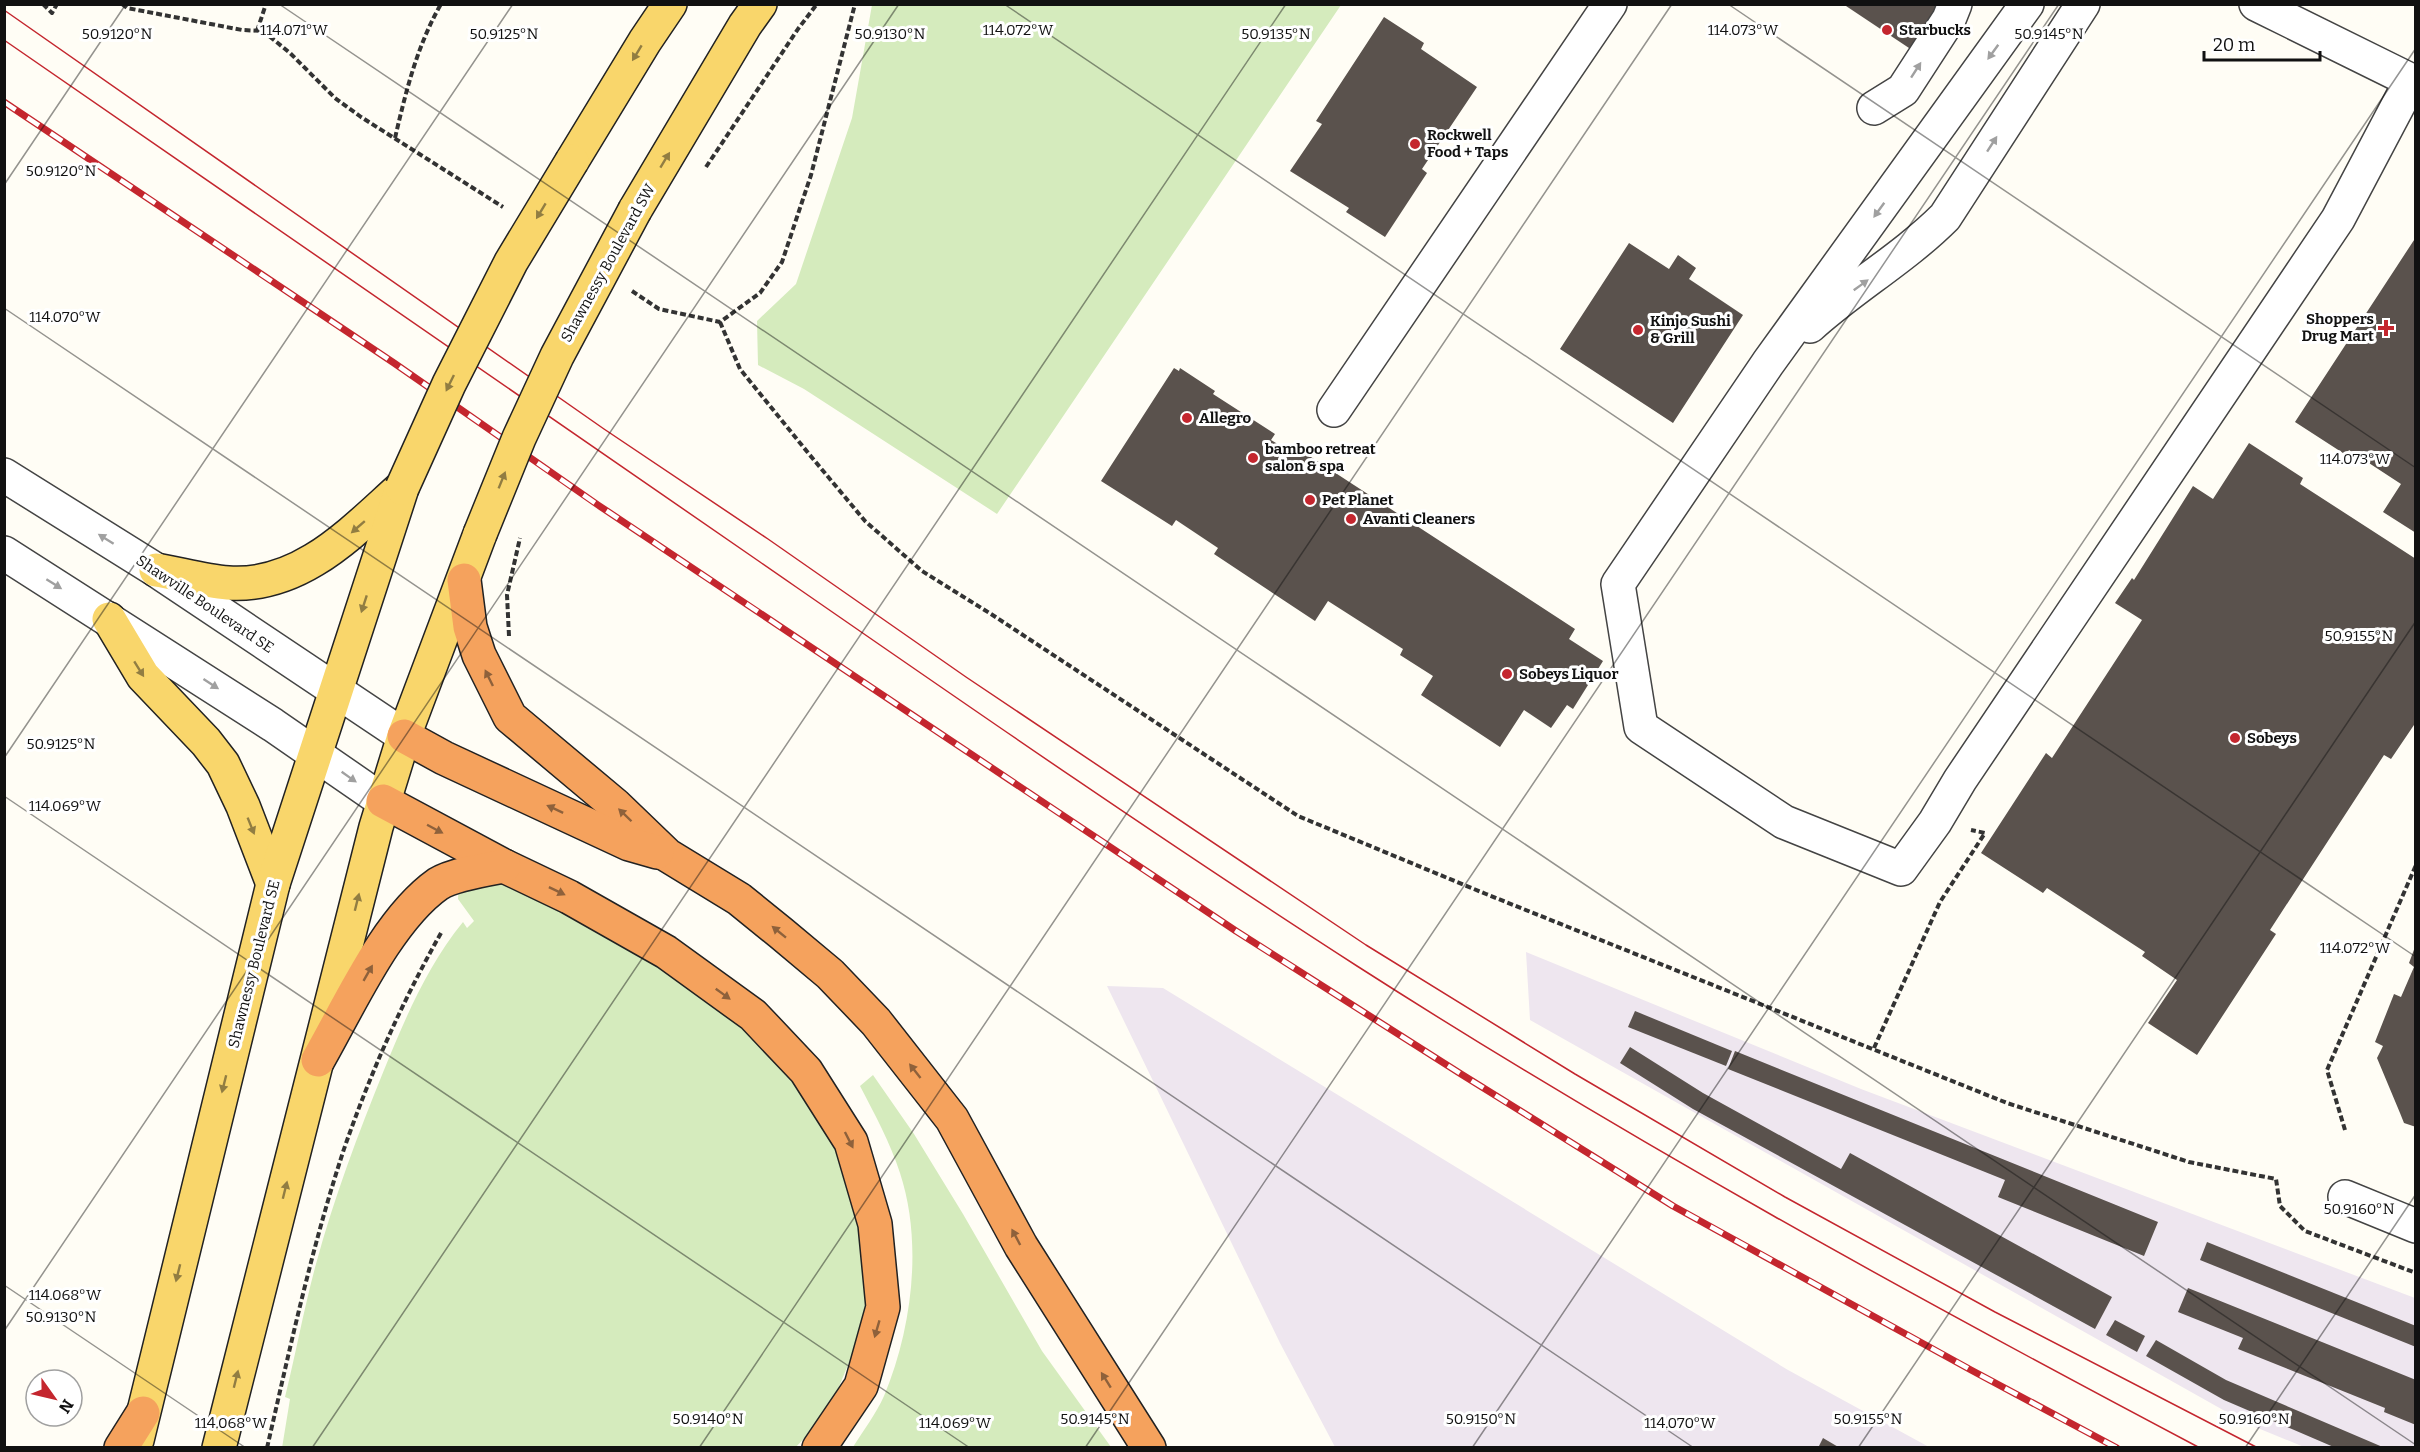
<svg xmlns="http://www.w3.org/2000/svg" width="2420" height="1452" font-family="Bitter,serif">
  <rect width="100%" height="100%" fill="#fffdf5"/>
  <g fill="#eee6ef">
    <path d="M1526,952L1861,1089L2415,1298V1447H2304L2248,1424L1530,1020Z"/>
    <path d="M1107,986L1163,988L1788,1370L1929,1447H1335L1280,1343Z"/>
  </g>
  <g fill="#d5ebbd">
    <path d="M872,5H1341L997,514L804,389L758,365L757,321L796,284L852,118Z"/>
    <path d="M517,880L624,938L789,1062L855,1174L866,1301L858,1341L838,1389L809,1433L796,1447L282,1448L290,1399L285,1397C296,1353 304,1308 316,1264C334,1198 358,1134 384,1070C405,1019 427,966 463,922L467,928L474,921L458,899L459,885Z"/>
    <path d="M873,1075L914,1134L963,1214L1042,1351L1111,1447H853C863,1431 876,1414 884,1396C912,1329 923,1243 900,1173C890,1142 875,1115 860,1086Z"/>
  </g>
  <g fill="#5a524d">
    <path d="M1843,4H1946L1915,52Z"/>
    <path d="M1384,17L1424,43L1421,49L1477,87L1422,169L1427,173L1385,237L1346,212L1349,208L1290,171L1322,124L1316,121Z"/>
    <path d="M2416,237V533L2383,512L2401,484L2349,450L2346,455L2295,422Z"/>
    <path d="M1629,243L1669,269L1678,255L1696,268L1689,279L1743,315L1673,423L1560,349Z"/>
    <path d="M1174,368L1179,371L1180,368L1215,391L1213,394L1275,434L1271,440L1286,449L1291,444L1575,629L1569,639L1603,661L1573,709L1567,705L1551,728L1524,710L1500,747L1421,695L1433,676L1400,655L1403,649L1328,601L1315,621L1214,554L1218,548L1176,520L1172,526L1101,481Z"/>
    <path d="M2249,443L2303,478L2300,484L2416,559V722L2391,759L2384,755L2270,930L2276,934L2197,1055L2148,1023L2177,980L2142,956L2145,952L2047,888L2043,893L1981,853L2046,753L2052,758L2142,620L2115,603L2132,578L2134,580L2193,486L2213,499Z"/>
    <path d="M2415,947H2416V1127L2404,1123L2400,1113L2377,1058L2383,1046L2375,1042L2394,994L2401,997L2414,967L2409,963Z"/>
    <path d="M1635,1011L1732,1051L1726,1066L1628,1027Z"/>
    <path d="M1630,1047L1703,1093L1841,1169L1850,1153L2112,1297L2095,1329L1693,1109L1620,1063Z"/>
    <path d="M1735,1051L2158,1222L2144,1256L1998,1197L2005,1180L1728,1069Z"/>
    <path d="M2207,1242L2416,1326V1347L2200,1260Z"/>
    <path d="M2188,1288L2416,1380V1425L2384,1412L2385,1408L2238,1349L2243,1338L2178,1312Z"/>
    <path d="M2115,1320L2145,1336L2137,1352L2106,1335Z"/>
    <path d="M2156,1340L2226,1380L2385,1448H2336L2224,1400L2146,1356Z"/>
    <path d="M1823,1438L1840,1448H1818Z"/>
  </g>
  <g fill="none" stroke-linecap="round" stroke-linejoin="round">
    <defs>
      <g id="minor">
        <path d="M2027,4L1768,363L1618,584L1641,727L1784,822L1901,869L1935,822L1960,780L2338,219L2411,81"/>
        <path d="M2256,4L2416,83"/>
        <path d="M1874,108L1903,90L1949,19L1955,4"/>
        <path d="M1810,326C1853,287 1904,258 1945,217L2083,4"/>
        <path d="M1334,410L1610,4"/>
        <path d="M4,475L156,570L404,736"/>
        <path d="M4,553L273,725L383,801"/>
        <path d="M2345,1197L2416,1226"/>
      </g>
      <g id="major">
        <path d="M572,161L645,41L670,4"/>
        <path d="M635,210L745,25L760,4"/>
        <path d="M156,570C180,574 204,581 228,583C300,588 351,533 400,489"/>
        <path d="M109,619L143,676L206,742L223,764L243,806L273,884"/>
        <path d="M137,1440L273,884L402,488"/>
        <path d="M219,1448L376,827L404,736L480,534"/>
      </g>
      <g id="highway">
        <path d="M464,580L470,627L479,655L510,717L615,805L667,855L739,899L781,933L830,974L876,1022L952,1119L1021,1246L1149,1448"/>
        <path d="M404,736L444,758L629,844L657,852"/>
        <path d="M383,801L504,866L569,897L666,952L753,1015L806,1071L851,1142L875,1224L883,1307L861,1386L819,1448"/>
        <path d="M318,1060C349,1006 387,920 438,884C452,875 488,869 504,866"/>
        <path d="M121,1448L143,1413"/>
      </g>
    </defs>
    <use href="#minor" stroke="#444" stroke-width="36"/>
    <use href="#major" stroke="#222" stroke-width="36"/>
    <use href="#highway" stroke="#222" stroke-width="36"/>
    <g stroke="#333" stroke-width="4" stroke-dasharray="6 3" stroke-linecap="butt">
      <path d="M43,4L52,13L57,4"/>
      <path d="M122,4L127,8L242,30L263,31L290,53L335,98L361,117L503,207"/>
      <path d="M257,31L266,4"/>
      <path d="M395,138C406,91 417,46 441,4"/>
      <path d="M706,167L798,29L817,4"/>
      <path d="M632,291L659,309L720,322L760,293L782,262L811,175L855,4"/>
      <path d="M720,322L740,369L809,454L865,521L922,571L991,614L1298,816L1486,894L2007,1103L2189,1162L2276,1179L2280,1206L2305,1231L2416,1273"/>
      <path d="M1874,1048L1940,902L1985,833L1971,830"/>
      <path d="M2345,1130L2327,1070L2416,865"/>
      <path d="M267,1448C290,1348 312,1246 344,1149C370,1074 402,1002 441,933"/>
    </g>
    <use href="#minor" stroke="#fff" stroke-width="33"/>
    <use href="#major" stroke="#f9d66b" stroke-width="33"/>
    <use href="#highway" stroke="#f5a25d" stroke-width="33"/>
    <g stroke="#c4262e" stroke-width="1.5">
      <path d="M4,10L604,429L768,539L966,677L1366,945L1575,1074L1785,1197L1995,1312L2258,1448"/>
      <path d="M4,40C256,214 508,388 760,562C958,699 1155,836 1357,966C1630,1141 1914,1297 2200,1448"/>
    </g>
    <defs>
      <path id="rail" d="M4,102L394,363L598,505L1236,931L1461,1074L1673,1206L1971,1370L2117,1448"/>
    </defs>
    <use href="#rail" stroke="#c4262e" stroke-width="7"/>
    <use href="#rail" stroke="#fff" stroke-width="4.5" stroke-dasharray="14" stroke-linecap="butt"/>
    <defs>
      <g id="major-bridge">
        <path d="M402,488L449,384L511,262L572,161"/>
        <path d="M480,534L519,438L557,356L635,210"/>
      </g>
    </defs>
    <use href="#major-bridge" stroke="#222" stroke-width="36" stroke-linecap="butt"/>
    <path stroke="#333" stroke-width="4" stroke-dasharray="6 3" stroke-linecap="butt" d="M509,636L507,595L520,538"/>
    <use href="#major-bridge" stroke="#f9d66b" stroke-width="33"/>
  </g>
  <defs><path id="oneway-solid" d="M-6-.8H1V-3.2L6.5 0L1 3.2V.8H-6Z" transform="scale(1.5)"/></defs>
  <g fill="#a0a0a0">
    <use href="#oneway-solid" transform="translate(1993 52) rotate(126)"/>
    <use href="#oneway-solid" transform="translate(1916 70) rotate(-57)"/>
    <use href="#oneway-solid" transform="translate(1992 144) rotate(-57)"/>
    <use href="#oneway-solid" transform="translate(1879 210) rotate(126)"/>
    <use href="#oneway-solid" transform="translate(1861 285) rotate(-36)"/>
    <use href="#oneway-solid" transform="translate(106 539) rotate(-148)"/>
    <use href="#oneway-solid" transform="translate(54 584) rotate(32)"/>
    <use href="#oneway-solid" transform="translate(211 684) rotate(33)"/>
    <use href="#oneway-solid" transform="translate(349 777) rotate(35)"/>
  </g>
  <g fill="#917d42">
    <use href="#oneway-solid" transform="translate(637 53) rotate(121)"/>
    <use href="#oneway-solid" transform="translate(665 160) rotate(-59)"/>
    <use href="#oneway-solid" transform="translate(541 211) rotate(121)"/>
    <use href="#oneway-solid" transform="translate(450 383) rotate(116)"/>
    <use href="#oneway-solid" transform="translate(502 480) rotate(-68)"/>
    <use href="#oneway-solid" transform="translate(358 527) rotate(139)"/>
    <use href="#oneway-solid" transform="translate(364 604) rotate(108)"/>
    <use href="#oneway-solid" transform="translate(139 669) rotate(58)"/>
    <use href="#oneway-solid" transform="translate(251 826) rotate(68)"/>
    <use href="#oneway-solid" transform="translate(357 902) rotate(-76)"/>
    <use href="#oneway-solid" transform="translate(224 1084) rotate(104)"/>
    <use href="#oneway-solid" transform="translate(285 1190) rotate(-76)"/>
    <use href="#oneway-solid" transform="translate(178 1273) rotate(104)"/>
    <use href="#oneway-solid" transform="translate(236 1379) rotate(-76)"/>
  </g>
  <g fill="#8e613b">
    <use href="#oneway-solid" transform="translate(489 678) rotate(-116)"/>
    <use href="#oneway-solid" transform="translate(555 809) rotate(-155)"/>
    <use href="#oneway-solid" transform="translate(625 815) rotate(-136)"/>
    <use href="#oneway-solid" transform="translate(435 829) rotate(28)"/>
    <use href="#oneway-solid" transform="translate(557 891) rotate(26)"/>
    <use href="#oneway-solid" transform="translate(779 932) rotate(-141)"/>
    <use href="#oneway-solid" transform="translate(368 973) rotate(-60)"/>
    <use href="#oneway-solid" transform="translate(723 994) rotate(36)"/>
    <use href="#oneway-solid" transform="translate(915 1071) rotate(-128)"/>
    <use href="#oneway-solid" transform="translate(849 1140) rotate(63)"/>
    <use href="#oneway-solid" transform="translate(1016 1237) rotate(-118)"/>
    <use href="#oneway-solid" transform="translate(877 1329) rotate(106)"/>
    <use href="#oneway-solid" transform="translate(1106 1380) rotate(-122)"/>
  </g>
  <path fill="none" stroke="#111" stroke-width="1.5" stroke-opacity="0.45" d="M279,4L2416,1445M1004,4L2416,957M1728,4L2416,468M4,185L126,4M4,308L1694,1448M4,758L513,4M4,796L970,1448M4,1285L246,1448M4,1331L899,4M312,1448L1286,4M699,1448L1672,4M1085,1448L2059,4M1472,1448L2416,48M1858,1448L2416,621M2245,1448L2416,1194"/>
  <g fill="#c4262e" stroke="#fff" stroke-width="2">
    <circle cx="1887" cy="30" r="6"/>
    <circle cx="1415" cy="144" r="6"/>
    <path d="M2383 319h6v6h6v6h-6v6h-6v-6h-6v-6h6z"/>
    <circle cx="1638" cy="330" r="6"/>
    <circle cx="1187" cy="418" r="6"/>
    <circle cx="1253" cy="458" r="6"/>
    <circle cx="1310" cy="500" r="6"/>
    <circle cx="1351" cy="519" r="6"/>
    <circle cx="1507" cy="674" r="6"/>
    <circle cx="2235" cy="738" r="6"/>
  </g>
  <g text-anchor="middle" stroke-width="6" stroke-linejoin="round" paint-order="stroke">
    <g font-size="15" font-weight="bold" fill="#111" stroke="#fff" text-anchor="start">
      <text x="1899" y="35">Starbucks</text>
      <text x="1427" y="140">Rockwell<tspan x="1427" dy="17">Food + Taps</tspan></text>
      <text x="2374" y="324" text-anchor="end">Shoppers<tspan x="2374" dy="17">Drug Mart</tspan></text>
      <text x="1650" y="326">Kinjo Sushi<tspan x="1650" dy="17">&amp; Grill</tspan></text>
      <text x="1199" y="423">Allegro</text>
      <text x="1265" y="454">bamboo retreat<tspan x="1265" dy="17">salon &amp; spa</tspan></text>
      <text x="1322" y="505">Pet Planet</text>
      <text x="1363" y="524">Avanti Cleaners</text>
      <text x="1519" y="679">Sobeys Liquor</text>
      <text x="2247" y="743">Sobeys</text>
    </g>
    <g font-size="15" fill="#111" stroke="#fff">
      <text transform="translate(608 263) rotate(-61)" y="5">Shawnessy Boulevard SW</text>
      <text transform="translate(205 604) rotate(34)" y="5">Shawville Boulevard SE</text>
      <text transform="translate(254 964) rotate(-76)" y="5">Shawnessy Boulevard SE</text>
    </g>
  </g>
  <g font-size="15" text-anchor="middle" fill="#111" stroke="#fff" stroke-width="6" stroke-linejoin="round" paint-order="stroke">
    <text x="1018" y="35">114.072°W</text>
    <text x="1743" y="35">114.073°W</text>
    <text x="294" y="35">114.071°W</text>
    <text x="117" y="39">50.9120°N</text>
    <text x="504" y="39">50.9125°N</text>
    <text x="890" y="39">50.9130°N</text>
    <text x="1276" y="39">50.9135°N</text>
    <text x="2049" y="39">50.9145°N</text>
    <text x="61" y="176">50.9120°N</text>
    <text x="65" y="322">114.070°W</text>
    <text x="2355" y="464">114.073°W</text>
    <text x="2359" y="641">50.9155°N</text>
    <text x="61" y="749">50.9125°N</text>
    <text x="65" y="811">114.069°W</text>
    <text x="2355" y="953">114.072°W</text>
    <text x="2359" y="1214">50.9160°N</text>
    <text x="65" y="1300">114.068°W</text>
    <text x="61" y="1322">50.9130°N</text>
    <text x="708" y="1424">50.9140°N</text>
    <text x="1095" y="1424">50.9145°N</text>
    <text x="1481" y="1424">50.9150°N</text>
    <text x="1868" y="1424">50.9155°N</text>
    <text x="2254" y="1424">50.9160°N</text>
    <text x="231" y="1428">114.068°W</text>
    <text x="955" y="1428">114.069°W</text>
    <text x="1680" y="1428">114.070°W</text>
  </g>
  <rect width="2420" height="1452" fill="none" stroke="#111111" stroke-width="12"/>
  <g transform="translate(54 1398) rotate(124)"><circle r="28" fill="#ffffff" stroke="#a0a0a0" stroke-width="1.5"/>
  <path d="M0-4.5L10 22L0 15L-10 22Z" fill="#c4262e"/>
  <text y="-9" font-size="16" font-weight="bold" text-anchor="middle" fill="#111111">N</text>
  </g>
  <path d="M2204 51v9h116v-9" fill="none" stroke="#111111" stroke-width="3"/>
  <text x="2213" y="51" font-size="18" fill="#111111" stroke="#ffffff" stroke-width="4.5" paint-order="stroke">20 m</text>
</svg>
